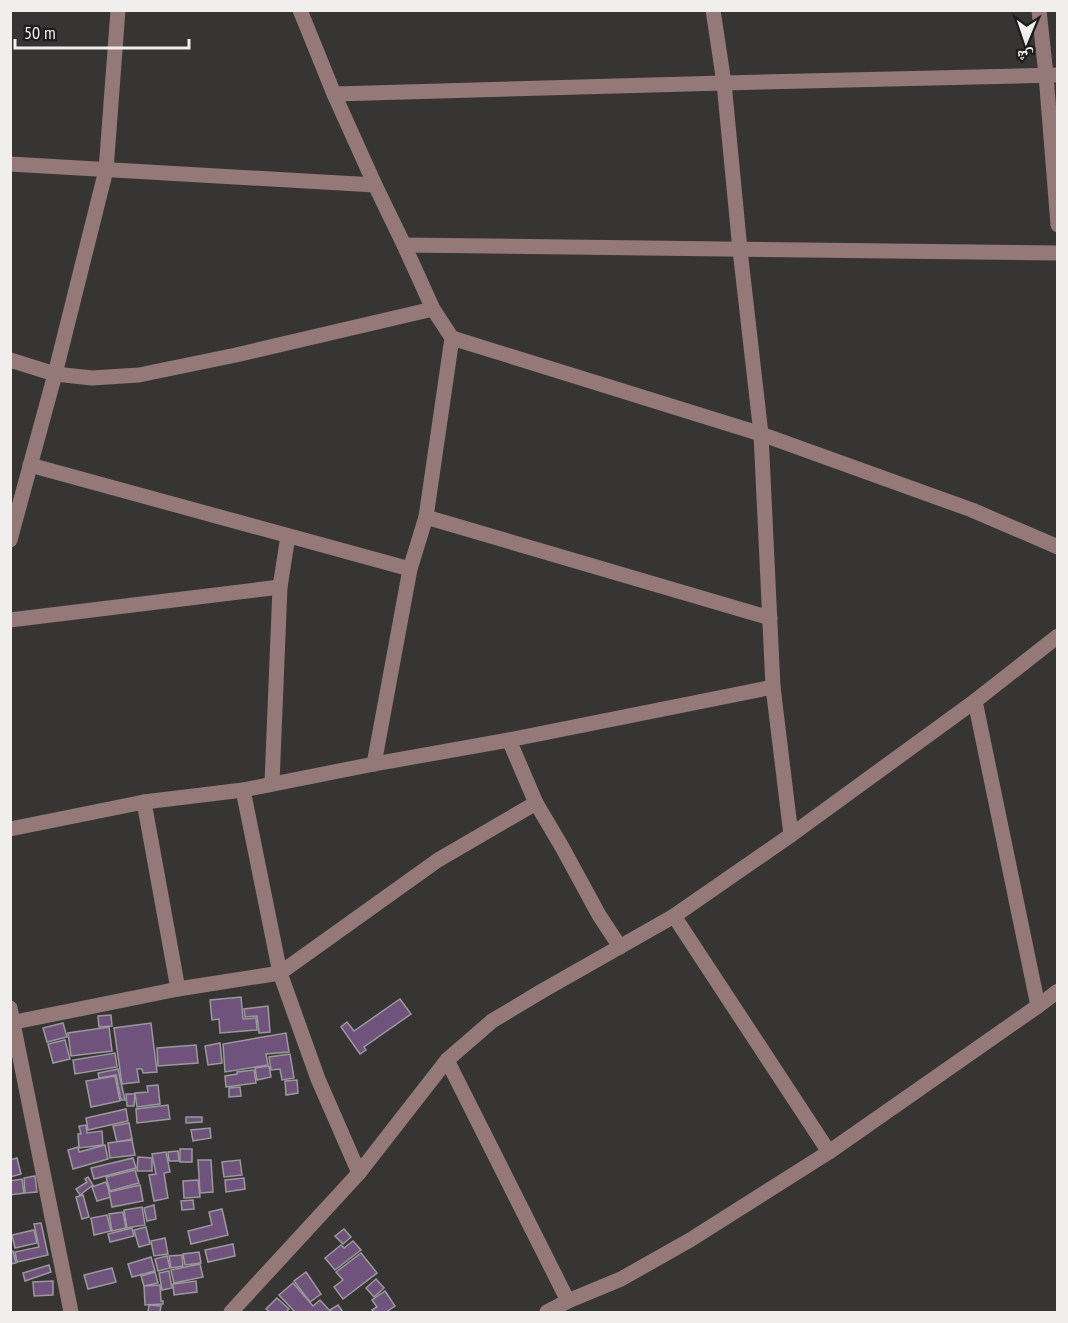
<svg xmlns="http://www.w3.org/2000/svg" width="1068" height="1323" font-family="'PT Sans Narrow','Noto Naskh Arabic',sans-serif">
  <rect width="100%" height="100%" fill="#373533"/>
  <g fill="#6f537d" stroke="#9b999c" stroke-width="1.5">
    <path d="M241,997L243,1019L256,1018L257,1030L220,1033L219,1019L212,1020L210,1000Z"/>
    <path d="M400,999L411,1014L364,1047L366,1050L360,1054L341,1027L347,1022L354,1031Z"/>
    <path d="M268,1006L270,1032L259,1033L257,1016L245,1017L244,1009Z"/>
    <path d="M111,1015L112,1026L99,1027L98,1016Z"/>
    <path d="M63,1023L67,1037L47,1042L43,1028Z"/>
    <path d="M151,1023L157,1072L143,1073L142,1069H137L139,1082L122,1084L114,1028Z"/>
    <path d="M109,1027L112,1051L71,1056L68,1033Z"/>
    <path d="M286,1033L289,1052L266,1054L268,1065L225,1072L223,1044Z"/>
    <path d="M65,1040L70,1059L53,1063L48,1044Z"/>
    <path d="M220,1043L222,1063L208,1065L205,1046Z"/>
    <path d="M196,1045L198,1063L158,1066L157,1048Z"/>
    <path d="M115,1053L117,1067L75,1074L73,1060Z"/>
    <path d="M290,1054L294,1078L282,1080L280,1069L271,1070L269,1057Z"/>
    <path d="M269,1066L271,1077L257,1080L255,1068Z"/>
    <path d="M118,1069L125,1100H121L116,1075L99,1078L98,1073Z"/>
    <path d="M254,1070L256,1083L226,1087L225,1076L237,1074V1072Z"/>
    <path d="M115,1076L120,1101L91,1107L86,1081Z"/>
    <path d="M297,1080L298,1093L286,1095L285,1081Z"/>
    <path d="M158,1085L160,1104L137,1107L135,1093L148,1092L147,1086Z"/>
    <path d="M240,1087L241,1096L229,1097V1088Z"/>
    <path d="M126,1094H135L134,1106H127Z"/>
    <path d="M168,1105L170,1119L137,1123L136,1109Z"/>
    <path d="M126,1109L128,1121L88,1130L86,1118Z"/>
    <path d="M186,1117H202V1122L186,1123Z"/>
    <path d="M129,1123L132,1139L117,1142L113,1126Z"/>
    <path d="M86,1125L87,1133L102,1131L103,1145L79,1148L78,1134H81L79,1126Z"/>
    <path d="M210,1128L211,1138L193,1141L191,1130Z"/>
    <path d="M132,1140L135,1155L110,1158L108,1143Z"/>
    <path d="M105,1145L108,1159L73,1169L68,1150L78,1147L79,1152Z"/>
    <rect x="180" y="1149" width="12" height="13"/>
    <path d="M178,1151L179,1161H169L168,1152Z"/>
    <path d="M166,1152L170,1172L164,1173L168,1198L154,1201L149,1175L156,1174L152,1154Z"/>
    <path d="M138,1157L152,1158V1171H137Z"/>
    <path d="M17,1158L21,1174L10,1177V1160Z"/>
    <path d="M133,1158L136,1168L94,1179L91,1168Z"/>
    <path d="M198,1160H211L213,1192L200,1193Z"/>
    <path d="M240,1160L242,1175L224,1177L222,1162Z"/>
    <path d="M135,1170L139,1183L110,1191L106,1177Z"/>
    <path d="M35,1176L37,1192L25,1193L24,1178Z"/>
    <path d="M88,1177L93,1185L80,1195L76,1189L87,1182L85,1179Z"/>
    <path d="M244,1178L245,1189L226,1192L225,1180Z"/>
    <path d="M22,1179L24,1193L10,1195V1181Z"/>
    <path d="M198,1180L200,1197L184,1198L183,1181Z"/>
    <path d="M106,1182L111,1197L97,1201L92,1187Z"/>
    <path d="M140,1185L143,1201L112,1207L109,1192Z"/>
    <path d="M83,1195L89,1217L82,1219L76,1197Z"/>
    <path d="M193,1200L194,1209L182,1210L181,1201Z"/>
    <path d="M154,1205L156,1219L147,1221L144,1208Z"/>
    <path d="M142,1207L145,1225L127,1228L124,1210Z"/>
    <path d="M222,1209L228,1235L191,1244L188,1231L212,1225L209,1212Z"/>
    <path d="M123,1212L126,1228L112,1231L109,1214Z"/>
    <path d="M107,1215L111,1231L94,1235L91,1218Z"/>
    <path d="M41,1223L48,1255L17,1262L15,1252L39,1247L34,1224Z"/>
    <path d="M146,1227L150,1244L139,1247L134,1230Z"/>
    <path d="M132,1228L134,1236L110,1242L108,1234Z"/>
    <path d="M344,1229L351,1237L343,1244L335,1236Z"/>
    <path d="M34,1230L37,1243L15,1248L12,1235Z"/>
    <path d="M165,1238L168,1254L154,1256L151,1241Z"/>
    <path d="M353,1241L361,1250L335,1270L325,1258L341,1245L344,1248Z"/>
    <path d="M233,1244L235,1256L208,1262L205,1250Z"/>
    <path d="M10,1251H13L16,1263L10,1264Z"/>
    <path d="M199,1252L201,1263L185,1265L183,1254Z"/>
    <path d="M361,1253L377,1273L343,1299L334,1287L343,1280L336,1272Z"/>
    <path d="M182,1255L183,1266L171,1268L169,1256Z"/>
    <path d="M167,1256L170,1268L158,1271L155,1259Z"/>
    <path d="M151,1257L155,1271L132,1277L128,1264Z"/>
    <path d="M200,1264L203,1277L174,1283L171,1270Z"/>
    <path d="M49,1265L51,1272L25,1281L23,1273Z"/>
    <path d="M112,1268L116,1282L88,1289L84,1275Z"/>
    <path d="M169,1271L172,1288L162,1290L159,1273Z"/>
    <path d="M155,1272L158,1283L144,1286L141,1276Z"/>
    <path d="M306,1272L321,1294L310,1302L294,1281Z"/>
    <path d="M376,1279L384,1288L374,1297L366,1288Z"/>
    <path d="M53,1281V1295L34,1296L33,1282Z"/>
    <path d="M196,1281L197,1292L174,1295L173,1284Z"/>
    <path d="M293,1283L313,1306L320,1300L331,1312H295L279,1295Z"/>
    <path d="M160,1285L161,1301H163V1304L145,1305L144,1286Z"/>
    <path d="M385,1291L395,1306L386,1312H374L372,1310L377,1307L372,1300Z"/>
    <path d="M277,1298L289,1309L286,1312H270L266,1309Z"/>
    <path d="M149,1305L161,1306L160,1312H148Z"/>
    <path d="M338,1305L343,1312H332L330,1310Z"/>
  </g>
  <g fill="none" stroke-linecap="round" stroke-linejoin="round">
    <g stroke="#947978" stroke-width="15">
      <path d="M300,10L334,94L375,185L404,245L433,309L452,338L426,517L410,569L374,764"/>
      <path d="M713,10L724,83L740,250L761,434L773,687L791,835"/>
      <path d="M1039,10L1046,75L1058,225"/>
      <path d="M334,94L724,83L1058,75"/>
      <path d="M10,164L375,185"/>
      <path d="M404,245L1058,253"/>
      <path d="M452,338L761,434L972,510L1058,547"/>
      <path d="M10,360L55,374L92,378L139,375L236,355L433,309"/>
      <path d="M30,465L410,569"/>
      <path d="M426,517L770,618"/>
      <path d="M10,540L55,374L106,170L118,10"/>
      <path d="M10,620L280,587"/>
      <path d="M975,701L1038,1006"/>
      <path d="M509,740L536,803L562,847L599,915L620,947"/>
      <path d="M272,783L280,587L288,536"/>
      <path d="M243,790L280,973L318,1079L359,1173"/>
      <path d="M144,802L178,989"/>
      <path d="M10,829L144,802L243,790L374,764L509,740L773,687"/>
      <path d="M674,916L829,1152"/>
      <path d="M10,1008L71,1312"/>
      <path d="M10,1023L178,989L280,973L438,860L536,803"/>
      <path d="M447,1060L568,1301"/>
      <path d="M231,1312L359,1173L447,1060L492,1021L542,991L674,916L791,835L975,701L1058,636"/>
      <path d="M547,1312L568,1301L621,1279L690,1240L829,1152L1038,1006L1058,991"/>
    </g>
  </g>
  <rect width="1068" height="1323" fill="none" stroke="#f1efee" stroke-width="24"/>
  <g transform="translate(1026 42) rotate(182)" stroke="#1e1c1c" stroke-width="4.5" paint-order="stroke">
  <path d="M0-4.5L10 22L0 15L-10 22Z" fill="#f1efee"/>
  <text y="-9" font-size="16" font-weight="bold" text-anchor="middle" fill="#f1efee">ش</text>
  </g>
  <path d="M15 39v9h174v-9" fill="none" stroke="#f1efee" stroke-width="3"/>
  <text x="24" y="39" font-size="18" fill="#f1efee" stroke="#1e1c1c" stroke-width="4.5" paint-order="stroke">50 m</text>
</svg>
